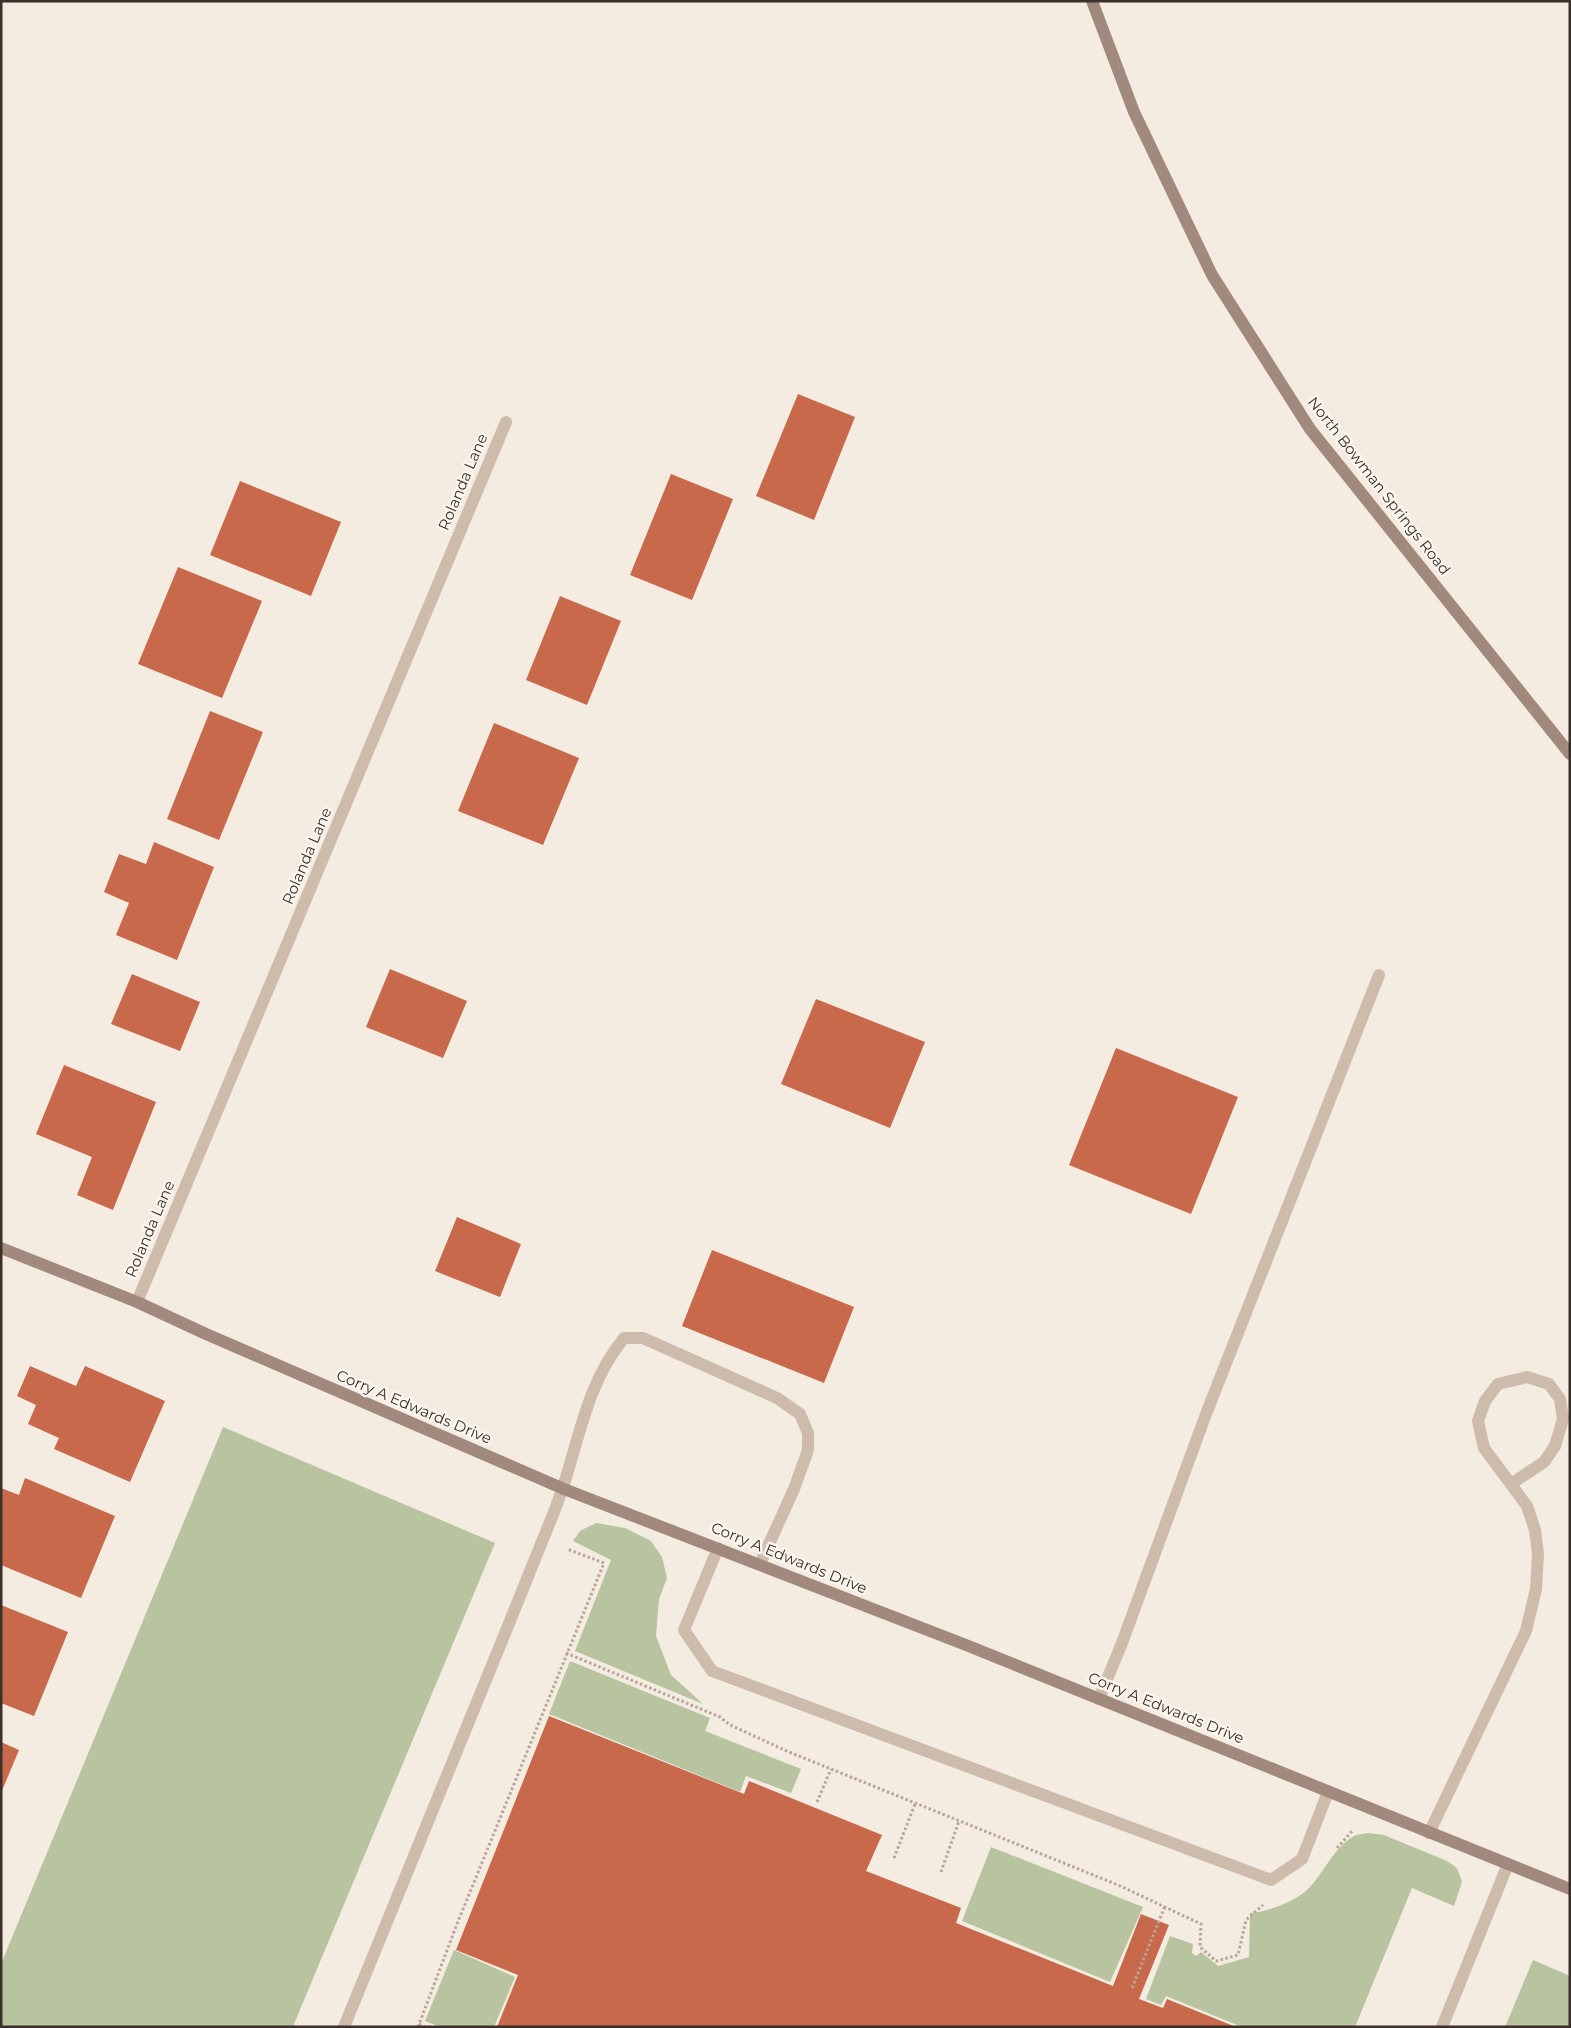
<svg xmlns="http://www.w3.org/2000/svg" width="1571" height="2028" font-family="Montserrat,sans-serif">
  <rect width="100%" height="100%" fill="#f4ebe1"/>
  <g fill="#b8c4a0">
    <path d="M223,1427L495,1543L294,2024L295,2027H1V1964Z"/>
    <path d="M596,1523L625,1528L651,1541L662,1557L667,1578L659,1599L656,1636L671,1675L703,1704L575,1651L611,1560L573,1541L580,1531Z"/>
    <path d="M570,1661L710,1718L705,1731L801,1769L791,1793L746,1776L740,1792L549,1714Z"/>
    <path d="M1369,1833L1384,1835L1447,1861L1457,1868L1462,1882L1454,1906L1412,1888L1355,2027H1242L1166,1996L1161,2005L1146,1999L1170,1936L1193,1944L1192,1953L1196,1956L1201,1952L1218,1966L1249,1957L1250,1913C1267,1912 1297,1901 1309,1888C1324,1873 1334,1847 1354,1836C1358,1834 1365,1834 1369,1833Z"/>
    <path d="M991,1847L1143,1907L1110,1982L962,1921Z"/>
    <path d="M454,1950L515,1977L494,2027H440L425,2021Z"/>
    <path d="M1533,1960L1570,1976V2027H1505Z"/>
  </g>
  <g fill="#c8694b">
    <path d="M798,394L855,417L814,520L756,496Z"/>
    <path d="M671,474L733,499L692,600L630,575Z"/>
    <path d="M240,481L341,522L311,596L210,555Z"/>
    <path d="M178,567L262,601L222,698L138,664Z"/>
    <path d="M560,596L621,621L587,705L526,680Z"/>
    <path d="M210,711L263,732L219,840L167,819Z"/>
    <path d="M494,723L579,758L543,845L458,811Z"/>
    <path d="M154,842L214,867L177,960L116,935L129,903L104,892L119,854L146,864Z"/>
    <path d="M390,969L467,1001L443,1058L366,1027Z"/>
    <path d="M132,974L200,1002L180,1051L111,1024Z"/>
    <path d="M816,999L925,1042L890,1128L781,1084Z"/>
    <path d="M1116,1048L1238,1097L1191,1214L1069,1165Z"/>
    <path d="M64,1065L156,1102L113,1210L77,1195L92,1157L36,1134Z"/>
    <path d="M457,1217L521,1244L500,1297L435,1271Z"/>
    <path d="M712,1250L854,1307L824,1383L682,1326Z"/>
    <path d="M30,1366L76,1386L85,1366L165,1401L130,1482L54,1449L59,1438L28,1424L36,1405L17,1396Z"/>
    <path d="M25,1478L115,1516L81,1598L1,1565V1488L19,1495Z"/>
    <path d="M1,1605L68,1632L34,1716L1,1703Z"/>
    <path d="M549,1716L744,1794L749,1781L882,1835L866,1871L961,1908L956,1923L1113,1986L1141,1914L1169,1925L1139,1999L1163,2008L1167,1999L1236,2027H497L518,1975L456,1950Z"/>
    <path d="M1,1742L19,1750L1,1793Z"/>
  </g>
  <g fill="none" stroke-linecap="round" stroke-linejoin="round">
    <g stroke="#b9a596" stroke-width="3" stroke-dasharray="2.5 2.5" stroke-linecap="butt">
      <path d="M566,1653L720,1717L730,1725L789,1752L1118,1885L1201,1924L1200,1947L1216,1961L1238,1955L1246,1920L1263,1905"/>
      <path d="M817,1802L831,1769"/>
      <path d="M1337,1848L1353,1830"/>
      <path d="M894,1858L915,1804"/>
      <path d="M941,1872L959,1821"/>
      <path d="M1132,1988L1165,1906"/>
      <path d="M419,2024L425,2027"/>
      <path d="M418,2027L457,1924L604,1563L567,1549"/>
    </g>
    <g stroke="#cdbbac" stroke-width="12">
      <path d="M718,1548L684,1630L712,1671L1271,1880L1302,1859L1328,1792"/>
      <path d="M1099,1699L1122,1643L1206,1414L1379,975"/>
      <path d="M1429,1833L1526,1631L1536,1589L1538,1554L1535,1530L1527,1506L1484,1448L1478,1421L1485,1401L1498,1384L1527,1377L1549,1384L1560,1399L1563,1419L1555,1446L1544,1462L1511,1484"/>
      <path d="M344,2027C414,1855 485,1684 554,1512C578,1453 582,1389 624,1338H643L777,1398L800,1414L808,1433V1450L794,1489L760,1564"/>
      <path d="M1442,2027L1508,1864"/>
    </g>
    <path stroke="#cdbbac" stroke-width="12" d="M137,1302L506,422"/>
    <g stroke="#a18a7d" stroke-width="12">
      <path d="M1092,1L1134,112L1212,275L1310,429L1570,754"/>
      <path d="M1,1248L137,1302L206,1334L564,1489L966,1645L1570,1889"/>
    </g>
  </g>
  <g text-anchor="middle" stroke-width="5" stroke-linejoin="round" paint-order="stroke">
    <g font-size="15" fill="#3b302b" stroke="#fbf5ee">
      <text transform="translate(463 482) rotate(-67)" y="5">Rolanda Lane</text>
      <text transform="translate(1379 486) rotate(52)" y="5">North Bowman Springs Road</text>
      <text transform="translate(307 856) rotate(-67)" y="5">Rolanda Lane</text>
      <text transform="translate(150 1229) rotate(-67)" y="5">Rolanda Lane</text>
      <text transform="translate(414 1407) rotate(23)" y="5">Corry A Edwards Drive</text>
      <text transform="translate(789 1558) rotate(22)" y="5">Corry A Edwards Drive</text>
      <text transform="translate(1166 1708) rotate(22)" y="5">Corry A Edwards Drive</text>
    </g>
  </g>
  <rect width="1571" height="2028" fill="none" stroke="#3b302b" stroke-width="5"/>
</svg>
